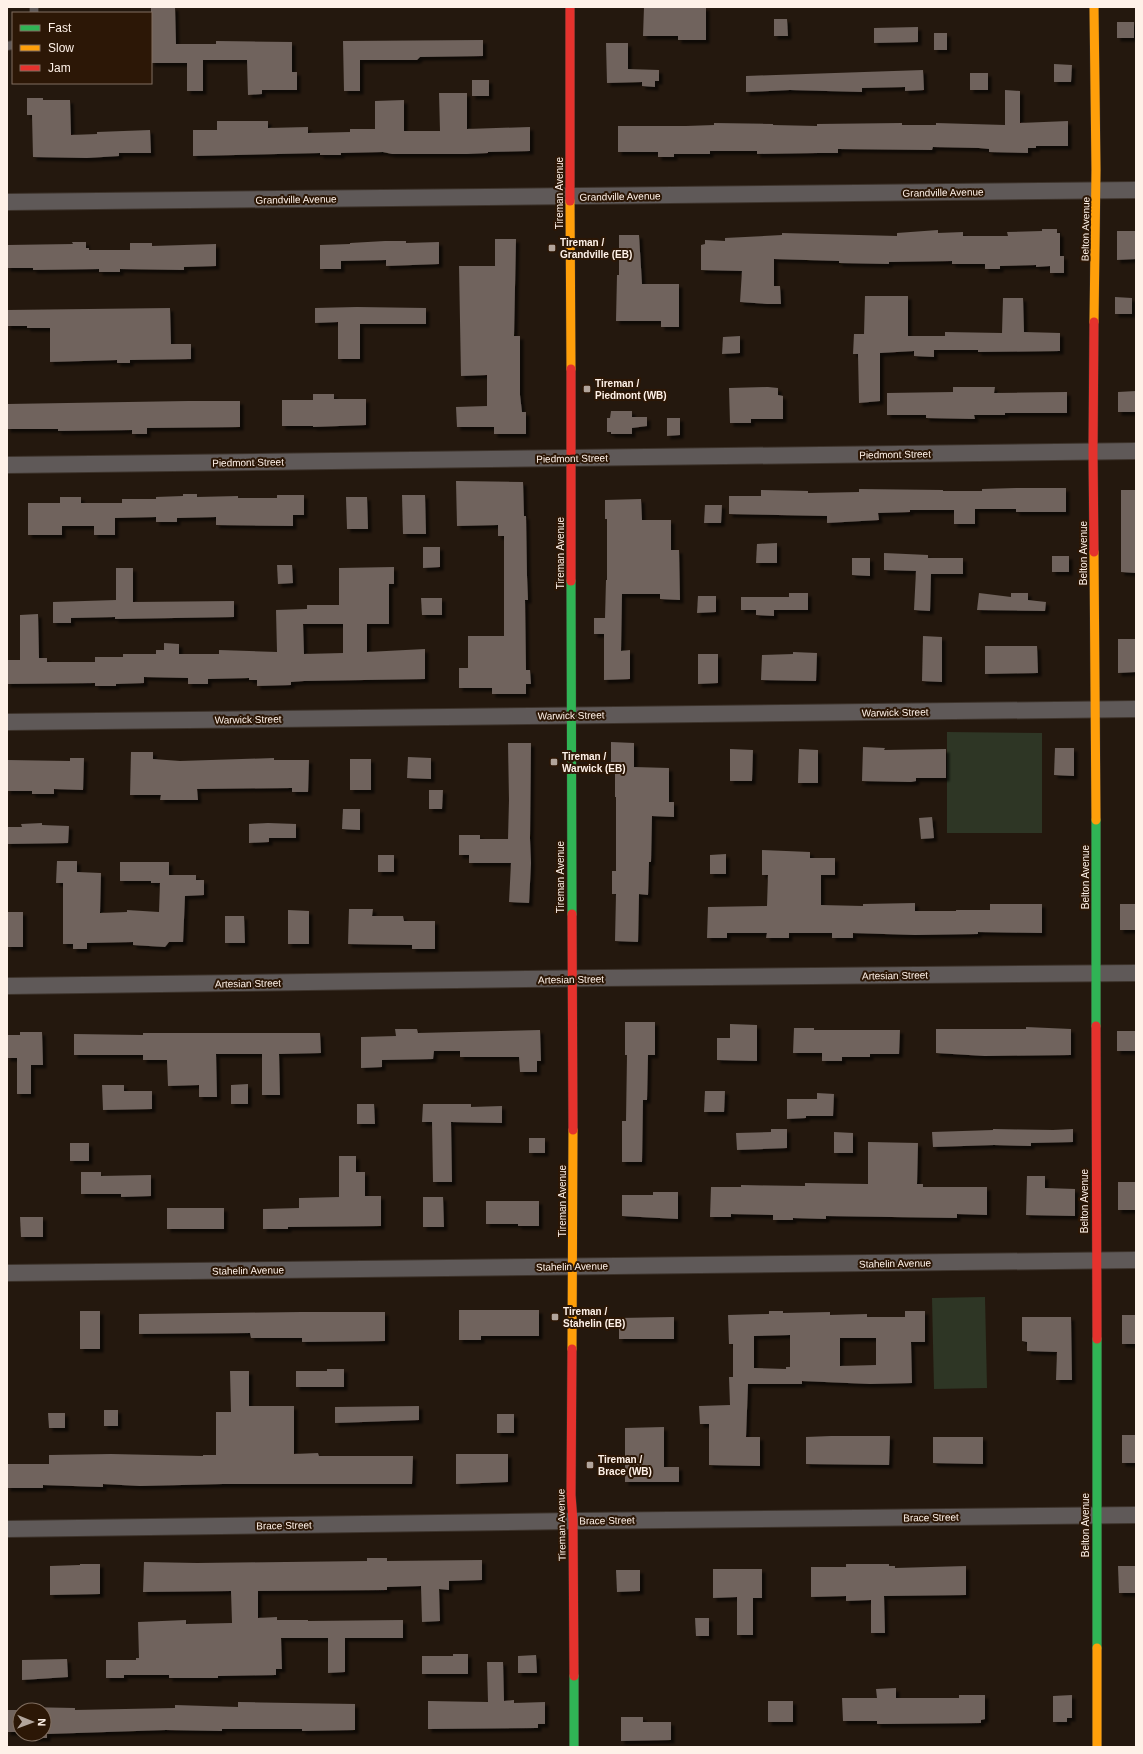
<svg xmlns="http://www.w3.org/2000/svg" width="1143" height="1754" font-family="Arial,sans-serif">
  <defs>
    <filter id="shadow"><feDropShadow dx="3.5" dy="3.5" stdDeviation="1" flood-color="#0009"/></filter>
  </defs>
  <rect width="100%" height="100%" fill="#24180e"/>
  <g fill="#2e3625">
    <path d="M947,732L1042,733V833H947Z"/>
    <path d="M985,1297L987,1388L934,1389L932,1298Z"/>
  </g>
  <g fill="#6f635d" fill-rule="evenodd" filter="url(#shadow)">
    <path d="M151,7H175L176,44H216V41L292,42V72H297V90H262V94L248,95L247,60H203V91H187V63H151Z"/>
    <path d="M644,7H706V40H678V36H643Z"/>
    <path d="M774,19H787L788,36H774Z"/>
    <rect x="1117" y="22" width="17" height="16"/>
    <path d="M918,27V42L874,43V28Z"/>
    <rect x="934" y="33" width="13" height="17"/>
    <path d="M483,40V56L420,57L417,60H360V91H344L343,41Z"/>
    <path d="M606,43H628V69L659,70V81H655V87L642,86V82L607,83Z"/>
    <path d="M1054,64L1072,65L1071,82H1054Z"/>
    <path d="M923,70L924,90L905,91V87L862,88V92L790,90L746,92V76Z"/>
    <rect x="970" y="73" width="18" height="17"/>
    <rect x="472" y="80" width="17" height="16"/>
    <path d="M1005,90L1020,91V123L1068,121V146H1036V148H1028V153L989,152V149L979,148L933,147L932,150L838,149V153H818L757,154V151H710V154H674V157H658V152H618V126H686L714,125V123L773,124V125L817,126V124L902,123V125H936V123L1005,125Z"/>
    <path d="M439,93H467V129L530,127V151L488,152V153L467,154H392L383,152L341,153V155H320V153L193,156V130H217V121H268V128L308,127V133L350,132V129H375V101L404,100V131H440Z"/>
    <path d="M27,98H43V100H70L71,135L97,134V132L150,130L151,153H119V156L87,158L33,157L32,115H27Z"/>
    <path d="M1042,229H1057V233H1060V256H1064V273H1050V266L1036,267V265L1000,266V269H985V264H952V261L889,262V264L839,263V261L774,259V286H780L781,304H767L740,302L742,271L701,270V245L705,244V240L725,241V238L782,235V233L897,236V233L938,230V233L963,232V236H1008L1007,232L1042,231Z"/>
    <path d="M1117,231H1136V259L1117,260Z"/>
    <path d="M619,235H639L642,284H679V327H661V321H616L617,275H619Z"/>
    <path d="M495,239H516L514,336H520V395L522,412H526V434H494V427H457L456,407L487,406V375L461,376L459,266H495Z"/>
    <path d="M385,241H406V243L439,242V264L386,266V260L341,261V269H320V245L350,244V243Z"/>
    <path d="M72,242H86V248H89V250H130V243H152V246L216,244V266L184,267V270L120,269V272H99V269L33,270V268H7V245L73,244Z"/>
    <path d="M865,296H908V336H945V332L1002,333L1003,298H1023L1024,332L1060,333V351L978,352V350H934V357L914,356V351L880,353V401L859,403L858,354H853L854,334H864Z"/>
    <path d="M1115,297L1132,298V314H1115Z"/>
    <path d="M357,307L426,308V324H360V359H338V322L315,323V308Z"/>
    <path d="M170,308L171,344H191V359L130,360V363H117V360L50,362V328H27V326H7V310Z"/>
    <path d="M740,336V353L722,354L723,337Z"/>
    <path d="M768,387L778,388V395L783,396V419H751V423H730L729,388Z"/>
    <path d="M953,387H995L994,393L1067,392V413H1005V415H974L975,419L926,418V415H887V393L953,392Z"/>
    <path d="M1136,391V412H1118V392Z"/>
    <path d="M313,394H334V399H366V425L313,427V426H282V400H313Z"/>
    <path d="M188,401H240V427L147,428V434H132V430L58,431V429H7V404Z"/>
    <path d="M611,411H632V417H647V426L632,428V434H611V432H607V418H610Z"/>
    <path d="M667,418H680V435L667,436Z"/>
    <path d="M456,481L523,482L524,516H526L527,576L528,600H525L526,670H530L531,684H526V694H492V688H459V668H468V636H504V536H498V525L457,526Z"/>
    <path d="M1016,488H1066V512H1016V509H975V524H954V510H910V512L878,513L879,520L827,523V516L729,514V496H761V490L808,491V493L859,492V489L943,490V491H982V489Z"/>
    <path d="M1121,490H1136V573L1121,572Z"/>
    <path d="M183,494H197V497L238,496V498H277V495H304V515H293V526L216,525V517L177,518V522H156V517L115,518V535H94V526H62V535H28V503H60V497H81V503H122V499H156V497L183,496Z"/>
    <path d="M402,495H425L426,534H403Z"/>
    <path d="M346,497H367L368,529H347Z"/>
    <path d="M641,499L642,520H671V550H679L680,600L660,599V594H622L621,651L630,650V679L604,680V634H594V618H605L606,580H607V519H605V500Z"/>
    <path d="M705,505H722L721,523H704Z"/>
    <path d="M777,543V563H756L757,544Z"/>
    <path d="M423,547H440V567L423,568Z"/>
    <path d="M884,553L928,555V558H963V574H931L930,611L914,610L916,571L884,570Z"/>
    <rect x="1052" y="556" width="17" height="16"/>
    <path d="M852,558H870V576L852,575Z"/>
    <path d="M277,565H292L293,583L278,584Z"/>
    <path d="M394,567V584H389V624H367V652L425,649V679L304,681L291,682V685L257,686V680H249V678L208,679V684H188V678L144,677V683L116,684V686H95V683L7,684V660H20V615L38,614L39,658H47V662H95V657H123V654H156V650H164V643L179,644V654H219V650L277,652L276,610L307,609V605H339V568ZM303,624H343V653L304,654Z"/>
    <path d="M116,568H133V602L234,601V617L115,619V617L71,618V623H53V602L116,600Z"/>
    <path d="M789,593H808V610H774V616L756,615V610H741V597H789Z"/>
    <path d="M979,593L1011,597V593H1028V600L1046,602L1045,611L977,610Z"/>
    <path d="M698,596H716V612L697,613Z"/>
    <path d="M421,598H442V615H422Z"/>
    <path d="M923,636L942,637V682L922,681Z"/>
    <path d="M1118,639H1136V672L1118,673Z"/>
    <path d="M985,646H1037L1038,673L985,674Z"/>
    <path d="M793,652L817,653L816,681L761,680L762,655L793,654Z"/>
    <path d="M698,654H718V683L698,684Z"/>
    <path d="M611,742L634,743V767L669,768V802H674V817L652,816L651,862H649L648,895L639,894L638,942L615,941L616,894H612V871H616V797H615V766H611Z"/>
    <path d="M508,743H531L530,839L531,863L529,903L509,902L511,863H469V855H459V835H480V839H508L509,800Z"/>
    <path d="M863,747L885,748L884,750L946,749V778H916V781L911,782L862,781Z"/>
    <path d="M1055,748H1074V776L1054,775Z"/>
    <path d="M730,749L753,750L752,781H730Z"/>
    <path d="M799,749L818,750V783H798Z"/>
    <path d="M131,752H153V759L180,761L274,758V760H309L308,792H292V788L197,789L198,800H160L161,795H130Z"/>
    <path d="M408,757L431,758V779L407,778Z"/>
    <path d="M70,758H84L83,790L54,789V794H32V791H7V760L70,761Z"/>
    <rect x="350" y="759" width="21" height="31"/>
    <path d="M429,790H443L442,809H429Z"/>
    <path d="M343,809H360V830L342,829Z"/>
    <path d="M932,817L934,838L921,839L919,818Z"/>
    <path d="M42,823V825L69,826L68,843L7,844V827H22L21,824Z"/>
    <path d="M268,823L296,824V838H269V842L249,843V824Z"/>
    <path d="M762,850L810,852V858H835V875H821V905L863,906V904L915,903V911H956V910H990V904H1042V933L978,932V934L915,935L853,933V938H832V933H789V938H766L767,933H727V938H707L708,907L767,906L768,875H762Z"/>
    <path d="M726,854V874H710V855Z"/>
    <rect x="378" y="855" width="16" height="17"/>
    <path d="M57,861H77V872L101,873L100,913L127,912V910L159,912L160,883H151V881H120V862H169V875H196V880H204V895L185,896L183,942H169L165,947L133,945V942L87,943V949H73V944H63V883H56Z"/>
    <rect x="1120" y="904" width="16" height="26"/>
    <path d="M349,909H373L372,916H403L404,921H435V949H412V945L348,944Z"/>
    <path d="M288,910L309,911V944H288Z"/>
    <rect x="7" y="912" width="16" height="35"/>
    <path d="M225,916H244L245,943H225Z"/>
    <path d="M625,1022H655V1055H648L647,1100H643L642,1162H622V1121H626L627,1055H625Z"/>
    <path d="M730,1024L757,1025V1061L717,1060V1038H730Z"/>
    <path d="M1026,1027L1071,1029V1055L985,1056L936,1053V1029H1026Z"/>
    <path d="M794,1028H814V1030H900L899,1054H870V1057H842V1061H822V1053H793Z"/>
    <path d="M395,1029H417L418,1033L540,1030L541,1061H537V1072H520L519,1057H460V1051H434L433,1059L382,1060V1067L361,1068V1037L396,1036Z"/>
    <rect x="1117" y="1031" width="19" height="20"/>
    <path d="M20,1032H42L43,1065H31V1094H17V1058H7V1035H20Z"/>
    <path d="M143,1033H320L321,1053L279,1054L280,1095H262V1054H216L217,1097H199V1085L168,1086L167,1060H143V1055H74V1034L143,1035Z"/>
    <path d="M248,1084V1104H231V1085Z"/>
    <path d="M102,1085H124V1091H152V1109L103,1110Z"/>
    <path d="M705,1091H725L724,1112H704Z"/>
    <path d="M817,1093L834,1094L833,1116H806V1118L787,1119V1099H817Z"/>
    <path d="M357,1104H374L375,1124H357Z"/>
    <path d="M423,1104H471V1107L502,1106V1123L451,1122L452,1182H433L432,1122H422Z"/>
    <path d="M771,1129H787V1148L737,1150L736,1133L771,1132Z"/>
    <path d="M993,1129L1053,1130L1073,1129V1142L1031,1143V1146L994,1145L933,1147L932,1132L993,1130Z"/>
    <path d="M834,1132L853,1133V1153H834Z"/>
    <rect x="529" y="1138" width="16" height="15"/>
    <path d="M868,1142L918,1143L917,1184H923V1187H987V1215L957,1214V1218L826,1216V1219L793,1218V1220H773V1215L731,1214V1217H710L711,1187H741V1185L805,1186V1183L868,1184Z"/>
    <rect x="70" y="1143" width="19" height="18"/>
    <path d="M339,1156H356V1172H365V1196H381V1226L288,1227V1229H263V1209L299,1208V1198L339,1197Z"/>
    <path d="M81,1172H101V1176L151,1175V1196L121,1197V1194H81Z"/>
    <path d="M1027,1176H1045V1188L1075,1189V1216L1026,1215Z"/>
    <rect x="1118" y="1182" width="18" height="28"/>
    <path d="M653,1192H678V1219L622,1216V1195H653Z"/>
    <path d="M423,1197H443L444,1227H423Z"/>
    <path d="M486,1201H539V1226H518V1224H486Z"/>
    <rect x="167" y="1208" width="57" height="21"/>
    <path d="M20,1217H43V1237H21Z"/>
    <path d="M459,1310H539V1336H481V1340H459Z"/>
    <rect x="80" y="1311" width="20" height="38"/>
    <path d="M769,1311H783V1313L830,1312V1315L867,1314V1317H905V1311H925V1342H911L912,1383L870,1384L802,1381V1384H748L746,1437H760V1466L709,1465V1424H700L699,1406L730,1405L729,1377H733V1344H729L728,1315L769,1314ZM790,1335V1367H786V1369L754,1368V1336ZM840,1338H876V1365L840,1366Z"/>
    <path d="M302,1312H385V1341L302,1342V1338H251L250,1333L139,1334V1314Z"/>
    <rect x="1122" y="1315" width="14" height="29"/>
    <path d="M674,1317V1339H619V1318Z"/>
    <path d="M1022,1317H1071L1072,1380H1056L1057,1352L1027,1351V1342L1022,1341Z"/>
    <path d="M327,1369H344V1387H296V1371H327Z"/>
    <path d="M230,1371H249V1406H294V1454L318,1453L319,1456H413L412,1484H223L140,1486L103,1484V1487L43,1485V1488H7V1464H49V1455L111,1454L203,1456V1455H216V1412H231Z"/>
    <path d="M419,1406V1420L335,1423V1407Z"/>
    <rect x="104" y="1410" width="14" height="16"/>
    <path d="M48,1413H65V1428H49Z"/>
    <rect x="497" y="1414" width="17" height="19"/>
    <path d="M664,1427V1467H679V1482H625V1428Z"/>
    <rect x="1122" y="1435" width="14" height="28"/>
    <path d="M831,1436H890L889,1465L806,1464V1437Z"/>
    <path d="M933,1437H983V1464L933,1463Z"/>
    <path d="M456,1454H508V1482L456,1484Z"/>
    <path d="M367,1558H387V1561L482,1560V1580L449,1581V1590L439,1589L440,1621L422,1622L421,1586L387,1587V1590L258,1591V1618L277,1617V1620H308V1621L403,1620V1638H345V1672L328,1673V1638H281L282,1669H276V1675L218,1676V1678H169V1675H124V1678H106V1660H136V1658H139L138,1622L186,1620V1624L232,1623L231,1591L143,1592L144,1562L197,1563L367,1561Z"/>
    <path d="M80,1564H100V1594L50,1595V1566L80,1565Z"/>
    <path d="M846,1564H889V1566H895V1568L966,1566V1595L884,1596L885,1633H871V1600L846,1601V1596L811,1597V1567H846Z"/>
    <path d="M1118,1566H1136V1593H1119Z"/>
    <path d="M713,1569H762V1598H753V1635H737V1597L713,1598Z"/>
    <path d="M616,1570H640V1591L617,1592Z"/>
    <path d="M695,1618H709V1636H696Z"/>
    <path d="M453,1654H468V1674H422V1656H453Z"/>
    <path d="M536,1655L537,1673H518V1656Z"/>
    <path d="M67,1659L68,1677L22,1680V1660Z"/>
    <path d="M487,1662H503L504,1701L514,1700V1703L545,1702V1724H538V1728L428,1729V1701L488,1702Z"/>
    <path d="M896,1688V1698H959V1695H985V1719L981,1720V1723L883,1724H877V1721H843L842,1698H877L876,1689Z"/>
    <path d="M1072,1695V1718H1067V1722H1053V1696Z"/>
    <rect x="768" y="1701" width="25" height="21"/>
    <path d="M238,1702L355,1704V1730L302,1731V1729H222V1731L166,1730L47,1734V1738H31V1734H44V1710H20V1732H7V1710H24V1707L75,1708V1710L175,1708V1705L238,1707Z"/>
    <path d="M621,1717H643V1722H671V1740L621,1741Z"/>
  </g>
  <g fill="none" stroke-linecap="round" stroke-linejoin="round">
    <defs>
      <g id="lane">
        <path d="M34,13V7"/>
        <path d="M7,46L13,45"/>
      </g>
      <g id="street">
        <path d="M7,202L1136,190"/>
        <path d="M7,465L1136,451"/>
        <path d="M7,722L1136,709"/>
        <path d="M7,986L600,978L1136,973"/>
        <path d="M7,1273L1136,1260"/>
        <path d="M7,1529L573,1521L1136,1515"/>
      </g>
      <g id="fast">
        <path d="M571,581L572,914"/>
        <path d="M1096,820V1026"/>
        <path d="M1097,1339V1648"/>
        <path d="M574,1676V1747"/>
      </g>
      <g id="slow">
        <path d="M1094,7L1096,170L1094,322"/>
        <path d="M570,201L571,369"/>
        <path d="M1094,552L1096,820"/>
        <path d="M572,1349L573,1130"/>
        <path d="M1097,1648V1747"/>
      </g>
      <g id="jam">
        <path d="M570,7V201"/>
        <path d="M571,369V581"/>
        <path d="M1094,552L1093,452L1094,322"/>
        <path d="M572,914L573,1130"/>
        <path d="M1096,1026L1097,1339"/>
        <path d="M572,1349L571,1495L573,1521L574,1676"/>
      </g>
    </defs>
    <use href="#lane" stroke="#3c322a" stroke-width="10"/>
    <use href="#street" stroke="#3c322a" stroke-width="18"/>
    <use href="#fast" stroke="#3c322a" stroke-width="10"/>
    <use href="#slow" stroke="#3c322a" stroke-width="10"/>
    <use href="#jam" stroke="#3c322a" stroke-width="10"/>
    <use href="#lane" stroke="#5f5958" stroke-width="8"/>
    <use href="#street" stroke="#5f5958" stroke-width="16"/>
    <use href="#fast" stroke="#30b455" stroke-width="9"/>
    <use href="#slow" stroke="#ff9f0a" stroke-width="9"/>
    <use href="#jam" stroke="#e5322d" stroke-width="9"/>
  </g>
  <g fill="#b2a59c" stroke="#2c1706" stroke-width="1.5">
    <rect x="548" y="244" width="8" height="8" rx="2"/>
    <rect x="583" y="385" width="8" height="8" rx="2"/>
    <rect x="550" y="758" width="8" height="8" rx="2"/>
    <rect x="551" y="1313" width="8" height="8" rx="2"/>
    <rect x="586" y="1461" width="8" height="8" rx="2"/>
  </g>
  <g text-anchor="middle" stroke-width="4" stroke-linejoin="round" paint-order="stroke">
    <g font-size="10" fill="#fef1e8" stroke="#2c1706">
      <text transform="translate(943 192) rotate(-1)" y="4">Grandville Avenue</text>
      <text transform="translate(559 193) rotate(-90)" y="4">Tireman Avenue</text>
      <text transform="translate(620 196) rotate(-1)" y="4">Grandville Avenue</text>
      <text transform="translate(296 199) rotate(-1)" y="4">Grandville Avenue</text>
      <text transform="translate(1085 229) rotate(-89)" y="4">Belton Avenue</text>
      <text transform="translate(895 454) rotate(-1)" y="4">Piedmont Street</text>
      <text transform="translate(572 458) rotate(-1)" y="4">Piedmont Street</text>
      <text transform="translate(248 462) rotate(-1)" y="4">Piedmont Street</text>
      <text transform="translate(560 553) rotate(-90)" y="4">Tireman Avenue</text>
      <text transform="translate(1083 553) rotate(-90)" y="4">Belton Avenue</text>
      <text transform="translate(895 712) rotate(-1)" y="4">Warwick Street</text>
      <text transform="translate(571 715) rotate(-1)" y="4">Warwick Street</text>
      <text transform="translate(248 719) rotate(-1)" y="4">Warwick Street</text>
      <text transform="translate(560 877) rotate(-90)" y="4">Tireman Avenue</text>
      <text transform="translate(1085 877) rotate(-90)" y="4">Belton Avenue</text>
      <text transform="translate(895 975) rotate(-1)" y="4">Artesian Street</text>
      <text transform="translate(571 979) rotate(-1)" y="4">Artesian Street</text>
      <text transform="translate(248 983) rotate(-1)" y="4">Artesian Street</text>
      <text transform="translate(562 1201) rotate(-90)" y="4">Tireman Avenue</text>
      <text transform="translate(1084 1201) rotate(-90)" y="4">Belton Avenue</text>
      <text transform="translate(895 1263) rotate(-1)" y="4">Stahelin Avenue</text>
      <text transform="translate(572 1266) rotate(-1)" y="4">Stahelin Avenue</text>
      <text transform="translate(248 1270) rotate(-1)" y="4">Stahelin Avenue</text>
      <text transform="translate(931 1517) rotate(-1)" y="4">Brace Street</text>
      <text transform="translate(607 1520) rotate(-1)" y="4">Brace Street</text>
      <text transform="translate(284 1525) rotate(-1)" y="4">Brace Street</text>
      <text transform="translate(561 1525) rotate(-91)" y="4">Tireman Avenue</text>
      <text transform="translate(1085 1525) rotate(-90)" y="4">Belton Avenue</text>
    </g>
    <g font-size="10" font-weight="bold" fill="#fef1e8" stroke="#2c1706" text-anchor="start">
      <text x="560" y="246">Tireman /<tspan x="560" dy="12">Grandville (EB)</tspan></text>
      <text x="595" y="387">Tireman /<tspan x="595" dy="12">Piedmont (WB)</tspan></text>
      <text x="562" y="760">Tireman /<tspan x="562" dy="12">Warwick (EB)</tspan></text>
      <text x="563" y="1315">Tireman /<tspan x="563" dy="12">Stahelin (EB)</tspan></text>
      <text x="598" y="1463">Tireman /<tspan x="598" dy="12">Brace (WB)</tspan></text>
    </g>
  </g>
  <rect width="1143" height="1754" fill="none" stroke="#fef1e8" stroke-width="16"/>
  <rect x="12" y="12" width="140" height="72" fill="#2c1706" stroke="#806e60"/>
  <rect x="20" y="25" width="20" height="6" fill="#30b455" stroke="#806e60"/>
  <text x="48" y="32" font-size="12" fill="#fef1e8">Fast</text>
  <rect x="20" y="45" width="20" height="6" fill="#ff9f0a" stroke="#806e60"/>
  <text x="48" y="52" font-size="12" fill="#fef1e8">Slow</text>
  <rect x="20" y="65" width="20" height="6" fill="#e5322d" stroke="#806e60"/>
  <text x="48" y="72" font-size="12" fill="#fef1e8">Jam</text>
  <g transform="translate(32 1722) rotate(91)"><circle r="19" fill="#2c1706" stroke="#806e60"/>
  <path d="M0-3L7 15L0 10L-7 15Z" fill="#b2a59c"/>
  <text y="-6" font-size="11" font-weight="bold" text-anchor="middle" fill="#fef1e8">N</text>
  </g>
</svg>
